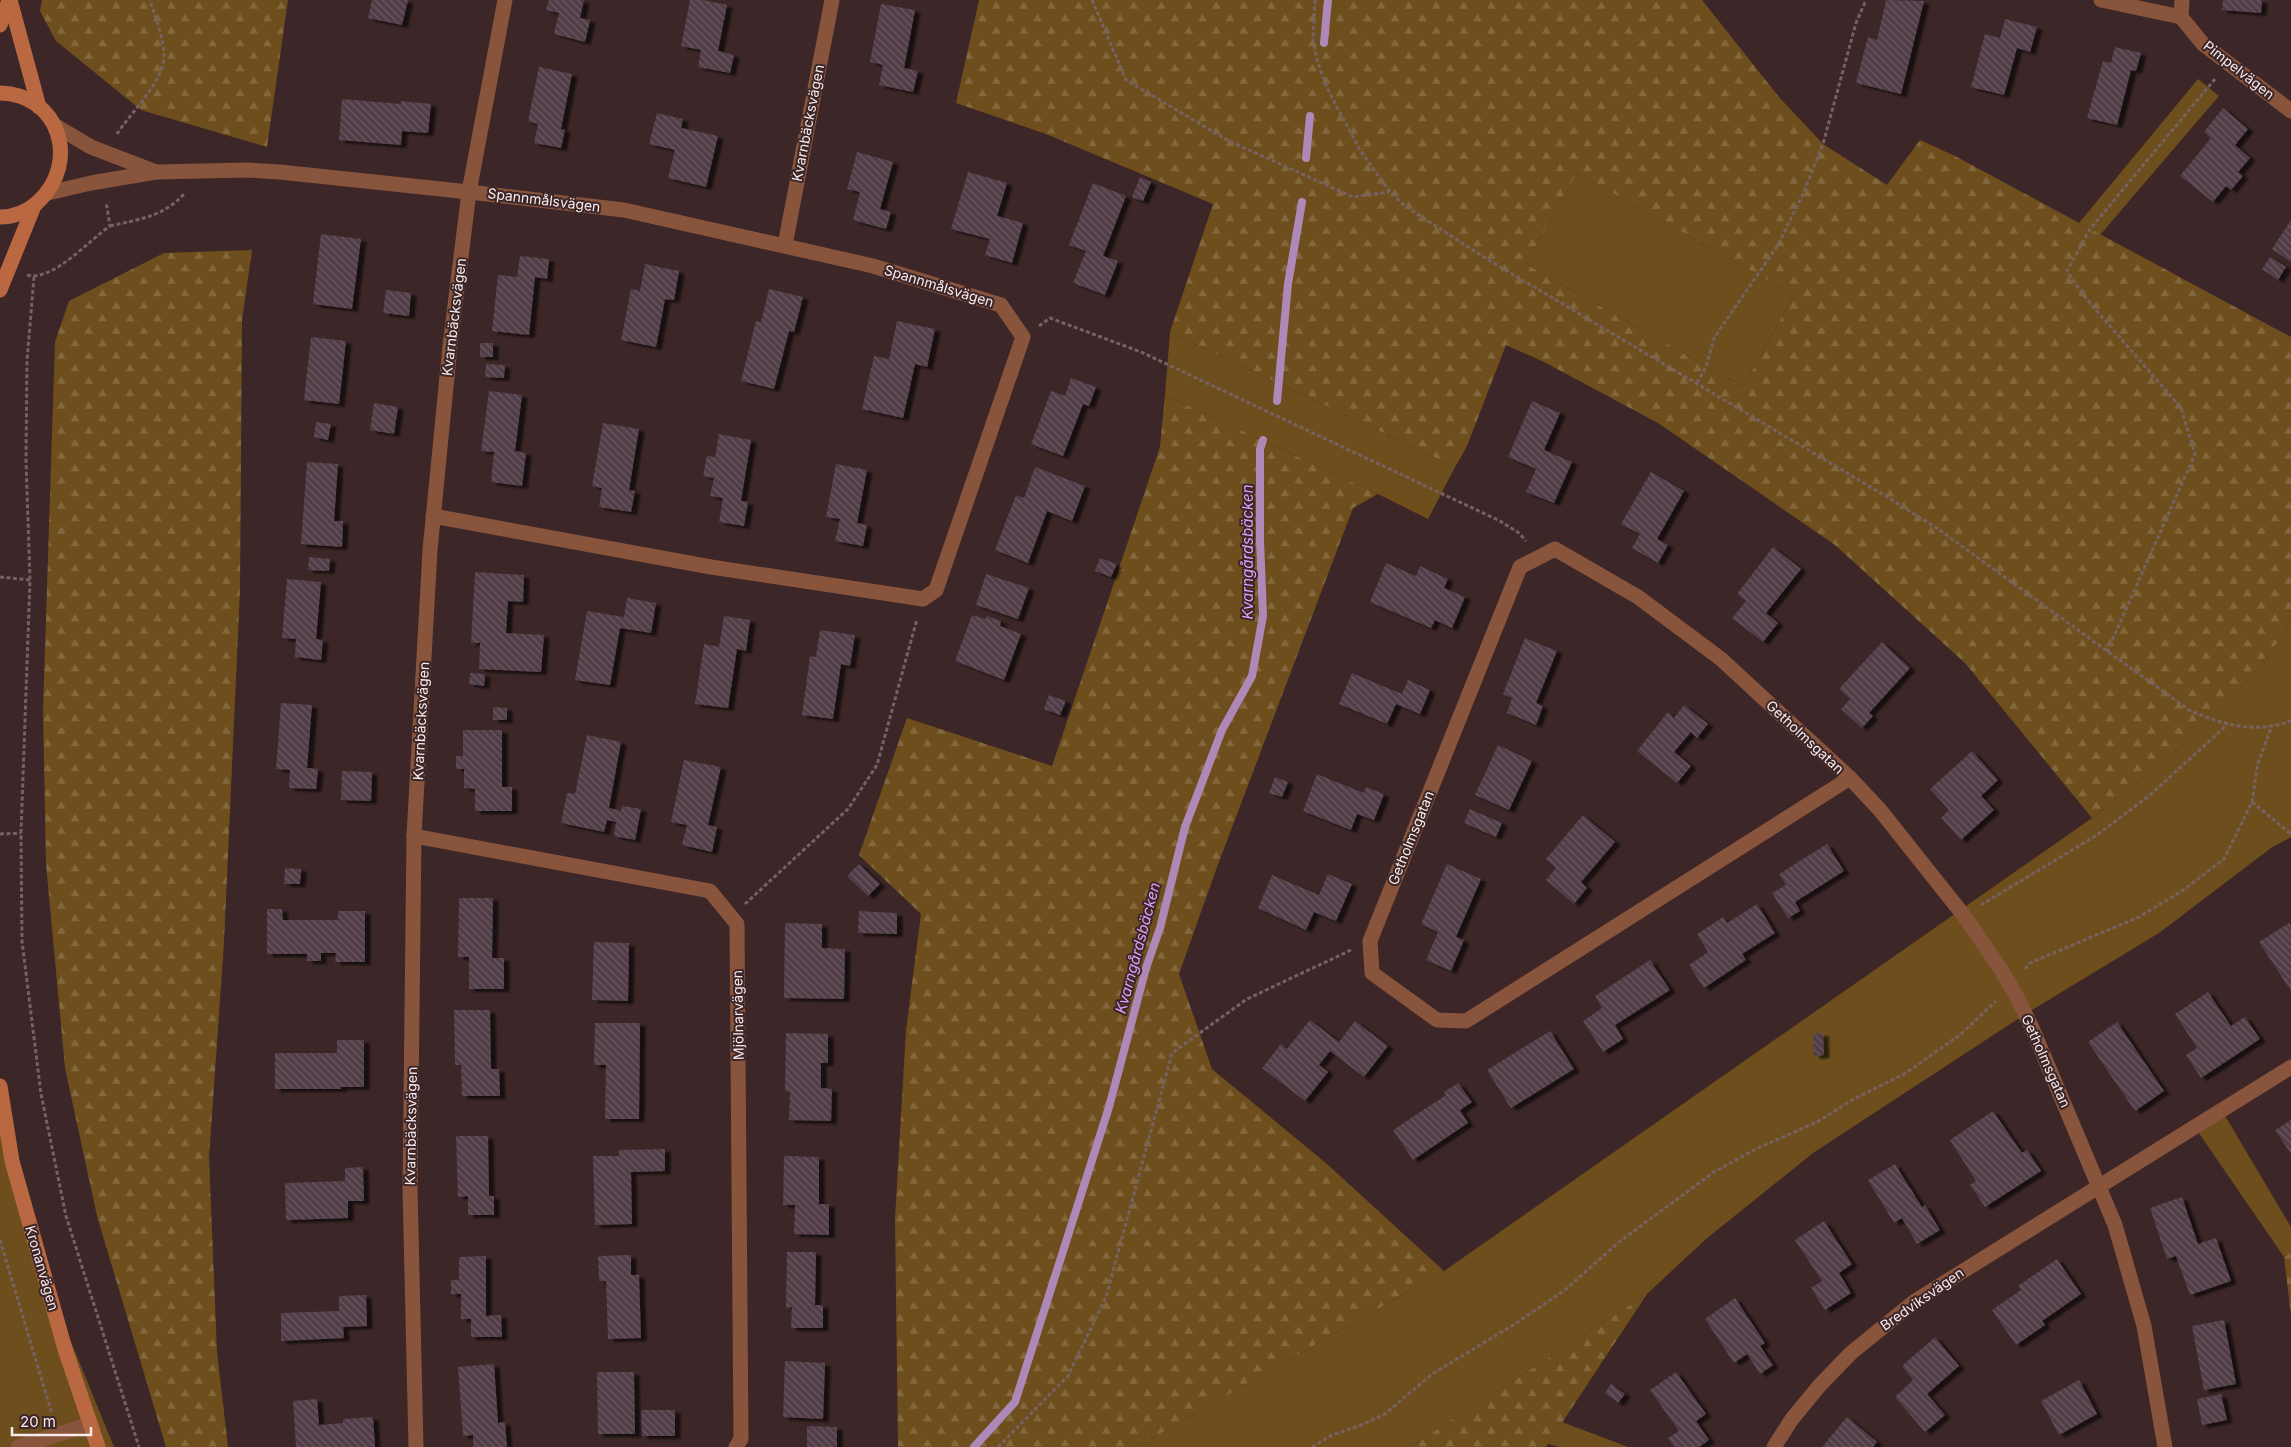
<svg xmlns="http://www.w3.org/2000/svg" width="2291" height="1447" font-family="Inter,sans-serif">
  <defs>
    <pattern id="forest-firs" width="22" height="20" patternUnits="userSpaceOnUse" patternTransform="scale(1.25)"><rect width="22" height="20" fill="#6e4e1c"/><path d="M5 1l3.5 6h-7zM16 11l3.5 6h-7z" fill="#83683d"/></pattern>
    <pattern id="building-back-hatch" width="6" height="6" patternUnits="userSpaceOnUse" patternTransform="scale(1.25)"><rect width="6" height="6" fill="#513d47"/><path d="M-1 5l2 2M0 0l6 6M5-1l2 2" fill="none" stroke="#6b5962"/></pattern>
    <filter id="shadow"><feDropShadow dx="5.5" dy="3" stdDeviation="1" flood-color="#0009"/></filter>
  </defs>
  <rect width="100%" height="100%" fill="#3c2627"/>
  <g fill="#6e4e1c">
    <path d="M2198,79L2219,96L2100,235L2079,223Z"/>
    <path d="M1577,173L1794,295L1743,387L1526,264Z"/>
    <path d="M1170,332L1455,467L1428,519L1378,494L1165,395Z"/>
    <path d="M2291,620V837L2271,848L2159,933L2027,1013L1813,1153L1706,1239L1647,1294L1410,1447H1137L1444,1271L2092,818L2213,721L2272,651Z"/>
    <path d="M0,1086L45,1278L114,1447H0Z"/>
    <path d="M2221,1109L2291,1227V1252L2284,1257L2194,1126Z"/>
    <path d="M1562,1422L1628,1447H1559L1548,1444Z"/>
  </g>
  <g fill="url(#forest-firs)" fill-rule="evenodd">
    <path d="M42,0H288L267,147L141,110L56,41L40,11Z"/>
    <path d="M979,0H1702L1779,97L1823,144L1887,185L1920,140L1955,156L2291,337V620L2272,651L2213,721L2092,818L1965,663L1835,545L1658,423L1544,362L1506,345L1467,446L1455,467L1170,332L1213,204L1046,134L956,103ZM1577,173L1794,295L1743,387L1526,264Z"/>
    <path d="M252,250L242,320L240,590L224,942L209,1158L217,1352L228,1447H166L97,1216L65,1068L46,864L43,711L55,342L69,301L164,253Z"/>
    <path d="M1165,395L1378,494L1353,508L1217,867L1179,974L1212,1069L1327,1164L1444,1271L1137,1447H898L895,1218L906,1030L921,914L859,855L907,718L1052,766L1160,447Z"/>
    <path d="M2291,1252V1316L2284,1257Z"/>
    <path d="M1647,1294L1546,1447H1410Z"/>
  </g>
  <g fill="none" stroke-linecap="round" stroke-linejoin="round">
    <g stroke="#ae89b8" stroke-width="8">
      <path d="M1324,43L1328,0"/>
      <path d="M1306,158L1310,116"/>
      <path d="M1277,401L1288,284L1302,202"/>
      <path d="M974,1447L1015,1402L1109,1107L1146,968L1160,928L1185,827L1222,730L1252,676L1263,616L1260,540V449L1263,440"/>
    </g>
  </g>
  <g fill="url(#building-back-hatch)" filter="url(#shadow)">
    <path d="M372,0H408L402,25L368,18Z"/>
    <path d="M549,0H584L580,18L590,20L585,42L554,34L559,13L546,10Z"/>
    <path d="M690,0H703L727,5L718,51L734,55L730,73L698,67L701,50L681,46Z"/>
    <path d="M1886,0L1924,1L1901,94L1856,83L1868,37L1877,40Z"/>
    <path d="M2223,0H2262L2261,13L2222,10Z"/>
    <path d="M881,4L915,10L904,68L918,71L913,92L879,85L883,65L870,62Z"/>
    <path d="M2005,19L2037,27L2030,52L2017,48L2004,95L1971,87L1985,34L2000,38Z"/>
    <path d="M2115,47L2141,53L2136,71L2131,70L2117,125L2087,118L2103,61L2111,63Z"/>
    <path d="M539,67L572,74L561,129L565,130L561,148L534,143L538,124L528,121Z"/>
    <path d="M342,99L401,104V101L431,104L428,133L402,131L401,145L339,140Z"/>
    <path d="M2223,108L2248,129L2235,145L2250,158L2238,172L2243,176L2231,190L2226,186L2213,202L2180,176L2211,138L2204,132Z"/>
    <path d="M657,113L683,119L681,128L718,136L706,187L668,178L675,150L649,144Z"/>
    <path d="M857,152L893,162L880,209L891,212L886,229L853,220L860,192L847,189Z"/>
    <path d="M968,172L1007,183L997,216L1023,223L1012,263L985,255L990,239L951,229Z"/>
    <path d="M1140,177L1151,182L1143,201L1132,197Z"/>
    <path d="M1093,183L1126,196L1103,256L1118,261L1105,295L1073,283L1086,251L1069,245Z"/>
    <path d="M2291,220V262L2272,249Z"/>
    <path d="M321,234L361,239L352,309L313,304Z"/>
    <path d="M520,256L549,259L547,279L535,277L529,335L492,331L498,275L517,277Z"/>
    <path d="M2270,257L2286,267L2278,280L2262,269Z"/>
    <path d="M645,264L679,271L674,300L665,299L656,347L621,340L631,289L640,291Z"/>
    <path d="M769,289L803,297L794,332L789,331L774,389L741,381L756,321L761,322Z"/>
    <path d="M386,290L411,293L409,316L383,313Z"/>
    <path d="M897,321L935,329L927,367L915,364L903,418L862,409L874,356L889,359Z"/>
    <path d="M311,337L346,341L339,404L304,400Z"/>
    <rect x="480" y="343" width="13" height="14"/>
    <path d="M486,364L505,365L504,378L485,377Z"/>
    <path d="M1071,378L1096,387L1089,406L1083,404L1063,456L1031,444L1051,391L1065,396Z"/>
    <path d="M489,391L522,395L515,451L526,453L522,486L491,482L494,452L481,451Z"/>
    <path d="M1532,401L1560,413L1544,450L1572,462L1554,503L1526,492L1536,469L1508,457Z"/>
    <path d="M374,403L398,407L394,434L370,430Z"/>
    <path d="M316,422L331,424L328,440L314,437Z"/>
    <path d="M603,423L639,429L629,490L635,491L631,512L599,507L602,488L592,486Z"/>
    <path d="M719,434L751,440L741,501L748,502L744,526L719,522L723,498L710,496L714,478L703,476L707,456L715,457Z"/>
    <path d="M307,462L338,464L334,521H343L342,547L301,544Z"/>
    <path d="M836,464L867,470L857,523L867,525L863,546L835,541L840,519L826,517Z"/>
    <path d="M1035,467L1085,486L1072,521L1047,511L1028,563L995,550L1016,495L1024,498Z"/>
    <path d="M1651,472L1684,491L1657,539L1668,545L1658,563L1632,548L1640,534L1621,524Z"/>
    <path d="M1773,547L1801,569L1766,613L1778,623L1763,642L1732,618L1746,601L1737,594Z"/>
    <path d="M309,557L330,559L329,571L308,570Z"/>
    <path d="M1100,558L1117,564L1111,577L1095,571Z"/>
    <path d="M1386,563L1416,576L1420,566L1448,579L1444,588L1465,597L1452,628L1435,620L1431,628L1370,602Z"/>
    <path d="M475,572L524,575L523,602L508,601L506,633L544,635L541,672L479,669L480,643H471Z"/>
    <path d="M986,574L1029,588L1018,619L976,605Z"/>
    <path d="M287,579L321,582L316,639L323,640L321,660L295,657L296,639L282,638Z"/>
    <path d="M627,598L656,603L651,633L620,628L610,685L575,680L587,611L624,617Z"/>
    <path d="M972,615L985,619L987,616L1001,621L1000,626L1021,634L1004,680L955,661Z"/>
    <path d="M724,616L750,620L746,651L737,649L728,708L695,704L704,644L719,647Z"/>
    <path d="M820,630L855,635L850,666L841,664L833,719L802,715L810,656L816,657Z"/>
    <path d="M1525,638L1557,651L1536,703L1543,706L1536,725L1507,713L1512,698L1503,694Z"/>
    <path d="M1882,642L1910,668L1869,713L1873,716L1862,728L1841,709L1850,699L1839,689Z"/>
    <path d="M470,673L485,674L484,686L469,684Z"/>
    <path d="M1352,673L1402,694L1408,680L1430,690L1420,714L1396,704L1387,724L1339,704Z"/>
    <path d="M1049,695L1066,701L1060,715L1044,709Z"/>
    <path d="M281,703L312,705L307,768L318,769L316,789L289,788L290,770L276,769Z"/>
    <path d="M1684,705L1708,724L1697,738L1691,732L1674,752L1691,766L1677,783L1637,751L1668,712L1674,718Z"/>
    <path d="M493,707L507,708V720H493Z"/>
    <path d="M463,730H502V787H512V811H475V789L464,788V769H456V756H463Z"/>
    <path d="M587,735L621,742L609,808L621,811L622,806L641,809L635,840L614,836L616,822L607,820L604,832L561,823L567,793L575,794Z"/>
    <path d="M1498,745L1532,761L1509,810L1475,795Z"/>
    <path d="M1972,751L1998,780L1981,796L1994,810L1961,840L1941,818L1949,810L1930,789Z"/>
    <path d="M684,760L721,767L708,825L717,827L712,852L682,845L687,825L671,822Z"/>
    <path d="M342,771L372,772L371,801L341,800Z"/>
    <path d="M1317,774L1364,793L1366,787L1384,794L1374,820L1357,814L1351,830L1303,811Z"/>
    <path d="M1275,777L1288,782L1282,797L1269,793Z"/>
    <path d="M1470,809L1502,823L1496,837L1464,823Z"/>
    <path d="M1583,815L1615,842L1581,882L1587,888L1574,904L1546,880L1556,868L1546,859Z"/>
    <path d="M1827,844L1844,871L1795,902L1800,911L1788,918L1772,893L1786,885L1779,874Z"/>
    <path d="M859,864L880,884L868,896L847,876Z"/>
    <path d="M1447,864L1481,879L1456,937L1464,940L1451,971L1426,960L1438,932L1421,924Z"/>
    <path d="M285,868L301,869L300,884H284Z"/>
    <path d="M1328,874L1352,884L1336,921L1314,912L1306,930L1258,908L1272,875L1319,895Z"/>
    <path d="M459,898H493L492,958H504V989H469V957H458Z"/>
    <path d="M1757,904L1775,933L1742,954L1746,960L1704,988L1689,965L1708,952L1697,934L1723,917L1727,923Z"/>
    <path d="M267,909H282L283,920H338V911H365V962H335L336,953H321V961H307V954H267Z"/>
    <path d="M859,911L897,913V934L858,933Z"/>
    <path d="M785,923L822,924V948L845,949L844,999L784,998Z"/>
    <path d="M2289,923L2291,926V991L2259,942Z"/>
    <path d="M594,942L629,943L628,1001L592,1000Z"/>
    <path d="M1650,960L1670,990L1615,1025L1623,1039L1603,1052L1583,1021L1602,1008L1595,996Z"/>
    <path d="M2208,992L2231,1026L2245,1017L2260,1039L2201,1078L2186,1055L2197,1048L2175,1014Z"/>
    <path d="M454,1010H490L491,1069H499L500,1096H462L461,1065H455Z"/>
    <path d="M1310,1020L1339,1042L1355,1021L1388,1046L1364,1077L1330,1051L1319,1065L1328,1072L1305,1101L1262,1068L1281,1044L1287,1049Z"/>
    <path d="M2117,1022L2164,1091L2135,1111L2088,1042Z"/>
    <path d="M595,1023H640L639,1119H605L606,1065H594Z"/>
    <path d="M1550,1031L1574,1069L1511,1108L1487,1070Z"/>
    <path d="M786,1033L828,1034V1063H821V1088L832,1089L831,1121L789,1120L790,1092L785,1091Z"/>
    <path d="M1823,1033L1824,1055L1814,1056L1813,1034Z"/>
    <path d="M337,1040H364V1087H341V1089H275V1053H337Z"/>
    <path d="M1458,1083L1472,1102L1460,1110L1468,1123L1413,1160L1393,1130L1446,1095L1444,1092Z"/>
    <path d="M1993,1111L2022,1153L2027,1150L2041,1171L1985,1207L1970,1185L1976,1181L1950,1140Z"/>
    <path d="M2291,1120V1154L2275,1130Z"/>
    <path d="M456,1136H488L489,1196H494V1215H468V1196L458,1197Z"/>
    <path d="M665,1149V1171L631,1172L632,1224L595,1225L593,1156H619V1150Z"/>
    <path d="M784,1156L819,1157V1204H829V1235L794,1234L795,1205H783Z"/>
    <path d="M1895,1164L1922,1207L1925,1205L1940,1230L1917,1244L1902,1218L1894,1223L1868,1180Z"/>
    <path d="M363,1167L364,1201H348V1218L286,1220L285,1183L345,1181V1168Z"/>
    <path d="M2182,1197L2198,1244L2216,1238L2231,1281L2190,1295L2176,1256L2167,1259L2150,1208Z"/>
    <path d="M1824,1221L1852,1264L1839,1273L1851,1293L1825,1310L1811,1288L1822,1281L1795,1240Z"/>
    <path d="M787,1252H816L815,1305H823V1328H791L792,1307L786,1308Z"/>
    <path d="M631,1255V1275H639L641,1338L608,1339L606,1281H599L598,1256Z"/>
    <path d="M486,1256V1316L501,1315L502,1337H471V1319H461V1294H451V1280H459V1257Z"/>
    <path d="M2057,1259L2081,1294L2042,1321L2045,1325L2016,1345L1992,1310L2021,1290L2018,1286Z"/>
    <path d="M366,1295L367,1326L343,1327L344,1338L281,1341V1313L339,1311V1296Z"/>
    <path d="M1735,1298L1765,1343L1760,1346L1773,1365L1760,1374L1747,1354L1734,1363L1705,1319Z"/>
    <path d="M2224,1320L2236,1384L2204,1390L2192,1326Z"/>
    <path d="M1935,1337L1959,1366L1927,1394L1945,1415L1925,1432L1895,1397L1913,1380L1902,1366Z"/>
    <path d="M785,1361L825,1363L823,1419L783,1417Z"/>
    <path d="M494,1364L498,1423L505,1422L507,1447H473V1435L463,1436L458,1367Z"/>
    <path d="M597,1372H634L635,1434H598Z"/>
    <path d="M1676,1372L1706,1414L1696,1421L1709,1440L1699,1447H1674L1668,1438L1679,1431L1650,1390Z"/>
    <path d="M2079,1380L2097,1414L2059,1435L2041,1401Z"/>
    <path d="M1611,1384L1625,1394L1618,1403L1605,1393Z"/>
    <path d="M2221,1394L2227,1420L2202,1425L2197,1399Z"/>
    <path d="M317,1399L319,1425L343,1423V1419L373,1417L375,1447H296L293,1401Z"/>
    <path d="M641,1410H675V1436H642Z"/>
    <path d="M1847,1417L1877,1442L1873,1447H1822Z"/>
    <path d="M807,1426L837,1427V1447H807Z"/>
  </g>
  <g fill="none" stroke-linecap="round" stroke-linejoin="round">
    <g stroke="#766263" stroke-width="3" stroke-dasharray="4 2.5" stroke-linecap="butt">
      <path d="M1092,0L1126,80L1229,141L1353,197L1389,192"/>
      <path d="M1315,0L1313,39L1317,60L1327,88L1360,150L1390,192L1405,206L1482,256L1889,498L1938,529L2189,710C2223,725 2255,734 2291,721"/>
      <path d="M117,134C131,112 163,83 164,56C164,38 155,17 150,0"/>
      <path d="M110,226C140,219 163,217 185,193"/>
      <path d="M27,275C53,282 89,240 110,226L106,202"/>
      <path d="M34,277L27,361L26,460L30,580L21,833L22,941L41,1094L66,1216L139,1447"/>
      <path d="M1039,326L1050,318L1141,352L1500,521L1519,533L1526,541"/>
      <path d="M1697,383L1706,367L1714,338L1778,245L1803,194L1823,144L1856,23L1866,0"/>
      <path d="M0,577L30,580"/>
      <path d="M2107,652L2195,454L2181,408L2084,296L2067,271L2090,229L2215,79"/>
      <path d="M2252,802L2291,834"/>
      <path d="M0,834L21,833"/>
      <path d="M745,904L848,809L877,765L917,619"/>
      <path d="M1981,905L2097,835L2150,795L2227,725"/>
      <path d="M2025,969L2030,963L2139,917L2182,891L2224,859L2252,802L2258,763L2272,725"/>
      <path d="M0,1240L52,1414"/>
      <path d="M998,1447L1068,1376L1106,1297L1172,1053L1247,999L1351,950"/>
      <path d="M1312,1447L1332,1435L1359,1426L1385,1414L1432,1374L1515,1324L1565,1290L1619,1242L1714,1172L1756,1149L1817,1122L1854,1099L1906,1073L1961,1034L1996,1001"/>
    </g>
    <g stroke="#88543c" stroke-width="15">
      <path d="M2101,0L2181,17"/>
      <path d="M2182,0L2181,17L2203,44L2291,111"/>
      <path d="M54,125L91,147L156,172"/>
      <path d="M48,193L91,183L156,172L247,170L280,172L469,192L624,210L873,266L1001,305L1023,337L936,590L923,599L711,567L433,516"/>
      <path d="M785,245L832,0"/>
      <path d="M1850,778L1466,1021L1437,1020L1372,973L1370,941L1520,567L1555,549L1638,597L1721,659L1850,778L1880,810L1965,917L2000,968L2017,997L2032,1028L2115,1225L2144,1326L2165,1447"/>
      <path d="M414,836L710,891L737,924L741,1439L736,1447"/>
      <path d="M18,1447L91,1424"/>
      <path d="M416,1447L410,1188L414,836L430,550L450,346L469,192L505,0"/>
      <path d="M1774,1447L1792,1419L1820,1385L1851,1353L1915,1301L2291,1067"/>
    </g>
    <g stroke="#ba6841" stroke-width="15">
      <path d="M10,0L39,107"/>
      <path d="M0,25L9,0"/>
      <path d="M0,93C59,94 81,162 38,202C27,212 15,217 0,217"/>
      <path d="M0,290L34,206"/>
      <path d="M0,1086L12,1161L65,1349L98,1447"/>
    </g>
  </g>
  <g text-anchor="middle" stroke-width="4" stroke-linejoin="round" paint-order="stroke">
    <g font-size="14" fill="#f9eaeb" stroke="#3c2627">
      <text transform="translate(2239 70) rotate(38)" y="5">Pimpelvägen</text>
      <text transform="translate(808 123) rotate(-79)" y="5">Kvarnbäcksvägen</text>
      <text transform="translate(544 200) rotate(7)" y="5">Spannmålsvägen</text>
      <text transform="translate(939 286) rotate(17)" y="5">Spannmålsvägen</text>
      <text transform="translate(454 317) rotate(-83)" y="5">Kvarnbäcksvägen</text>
      <text transform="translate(421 721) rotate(-87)" y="5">Kvarnbäcksvägen</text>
      <text transform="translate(1805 737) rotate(43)" y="5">Getholmsgatan</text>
      <text transform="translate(1411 838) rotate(-68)" y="5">Getholmsgatan</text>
      <text transform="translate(738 1015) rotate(-91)" y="5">Mjölnarvägen</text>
      <text transform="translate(2046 1061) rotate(66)" y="5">Getholmsgatan</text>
      <text transform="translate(411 1126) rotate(-89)" y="5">Kvarnbäcksvägen</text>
      <text transform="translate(42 1268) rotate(74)" y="5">Kronanvägen</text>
      <text transform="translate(1922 1299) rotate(-35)" y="5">Bredviksvägen</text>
    </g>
    <g font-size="15" font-style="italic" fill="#e1a1fd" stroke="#3c2627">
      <text transform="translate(1248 552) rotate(-90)" y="5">Kvarngårdsbäcken</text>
      <text transform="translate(1138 948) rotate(-75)" y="5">Kvarngårdsbäcken</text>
    </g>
  </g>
  <path d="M12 1427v8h79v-8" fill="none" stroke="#f9eaeb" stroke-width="2.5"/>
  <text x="20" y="1427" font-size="15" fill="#f9eaeb" stroke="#3c2627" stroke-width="4" paint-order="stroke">20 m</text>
</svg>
